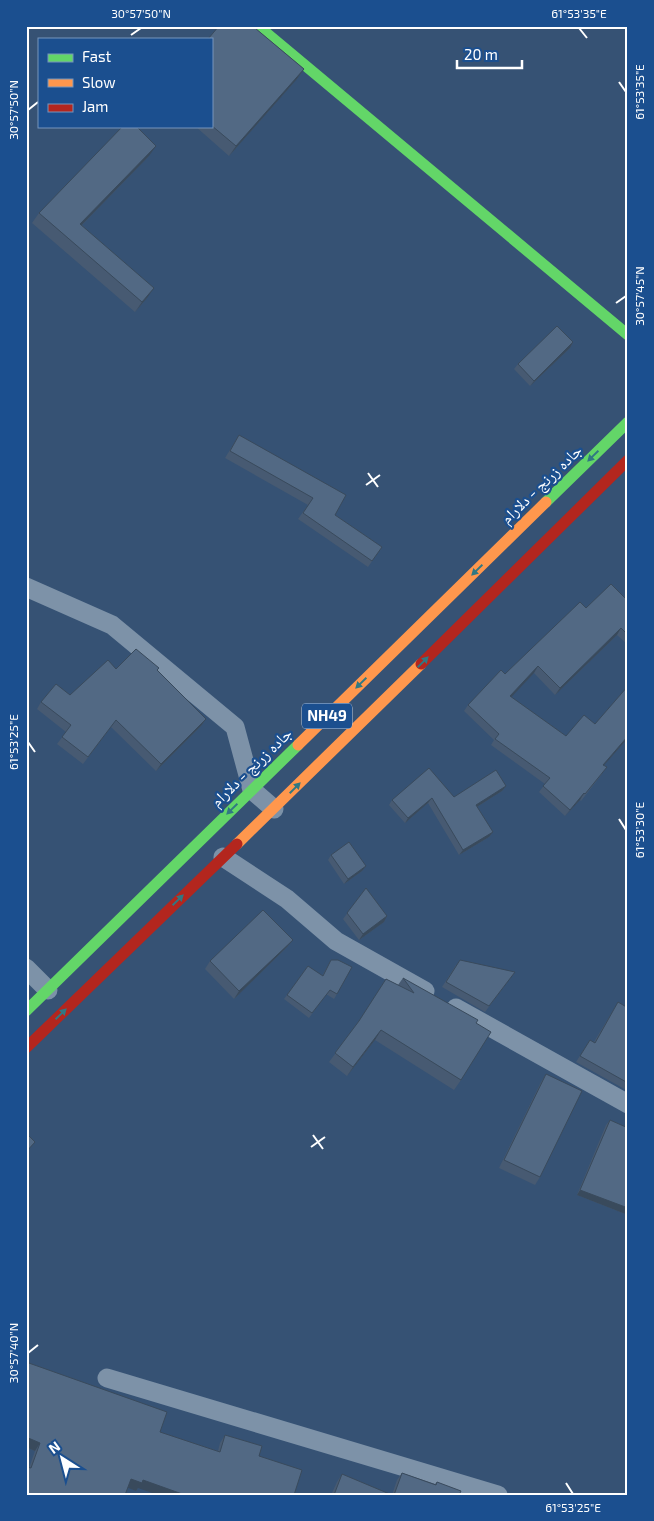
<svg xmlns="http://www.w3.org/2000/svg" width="654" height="1521" font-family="'Exo 2','Noto Naskh Arabic',sans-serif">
  <rect width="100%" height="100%" fill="#365274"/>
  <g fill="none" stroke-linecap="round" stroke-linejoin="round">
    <g stroke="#7d92a8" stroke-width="19">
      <path d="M26,587L112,625L235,727L252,790L274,809"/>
      <path d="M223,857L287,899L336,941L425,991"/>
      <path d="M26,968L48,990"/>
      <path d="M456,1008L628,1104"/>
      <path d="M107,1378L498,1495"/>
    </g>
    <g stroke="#63d668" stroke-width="11">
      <path d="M258,26L628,335"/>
      <path d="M546,502L628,422"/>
      <path d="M26,1011L298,745"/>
    </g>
    <g stroke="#ff974d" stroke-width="11">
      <path d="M298,745L546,502"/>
      <path d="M237,844L421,664"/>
    </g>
    <g stroke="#b3261e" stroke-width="11">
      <path d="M421,664L628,460"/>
      <path d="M26,1048L237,844"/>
    </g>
  </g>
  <g fill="#475a72">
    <path d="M255,28L304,69L297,79L229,156L195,126H211V39Z"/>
    <path d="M149,156L82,225L147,298L135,312L32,223L39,213Z"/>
    <path d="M573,342L570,348L530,386L514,369L518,364Z"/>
    <path d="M239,435L335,515L382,547L368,567L298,519L308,505L225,458Z"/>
    <path d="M628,601V645L617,635L555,695L534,673L511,697L566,736L595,724L628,686V738L604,765L602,774L581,801L580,800L565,816L539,792L545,784L491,745L494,740L464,711L468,705L505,674Z"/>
    <path d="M116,669L157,671L206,719L201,726L156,771L111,727L83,764L57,744L66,732L37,709L41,702L70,695Z"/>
    <path d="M506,786L502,791L477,807L493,832L489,837L459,855L428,803L405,823L389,805L392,800L454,797Z"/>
    <path d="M331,855L366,866L362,871L344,884L328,860Z"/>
    <path d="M366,888L387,916L384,922L359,940L343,919Z"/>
    <path d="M293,940L287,947L234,999L205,969L210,961Z"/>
    <path d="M331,960L337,994L334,999L326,994L309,1018L284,999L308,966L322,976Z"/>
    <path d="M456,965L515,972L485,1012L442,987Z"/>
    <path d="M403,978L476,1023L461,1080L454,1090L375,1040L347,1076L329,1062L356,1026L386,979L398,985Z"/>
    <path d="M618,1002L628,1008V1091L576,1062L590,1040L594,1042Z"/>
    <path d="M546,1074L540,1177L535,1185L499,1168L541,1082Z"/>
    <path d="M610,1120L628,1128V1215L577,1195L606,1125Z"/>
    <path d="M26,1362L160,1432L218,1451L220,1443L225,1435L262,1446L138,1488L136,1491L128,1487L29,1468L35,1451L26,1447Z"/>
    <path d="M402,1473L435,1484L437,1482L459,1495H331L337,1482L342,1474L392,1495L397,1480Z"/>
  </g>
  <g fill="#394a5c">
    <path d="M304,69L297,79L229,156L236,146Z"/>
    <path d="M156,146L149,156L73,234L80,224Z"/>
    <path d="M154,288L147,298L135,312L142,302Z"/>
    <path d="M573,342L570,348L530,386L534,381Z"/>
    <path d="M621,628L617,635L555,695L560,688Z"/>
    <path d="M538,666L534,673L506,703L510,696Z"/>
    <path d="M206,719L201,726L156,771L161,764Z"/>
    <path d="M628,736V738L599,771L603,765Z"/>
    <path d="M506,786L502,791L472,810L476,805Z"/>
    <path d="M584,793L580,800L565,816L570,810Z"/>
    <path d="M432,798L428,803L405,823L408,818Z"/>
    <path d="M493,832L489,837L459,855L463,850Z"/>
    <path d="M366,866L362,871L344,884L348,879Z"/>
    <path d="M387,916L384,922L359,940L363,934Z"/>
    <path d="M293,940L287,947L234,999L239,991Z"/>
    <path d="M381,1030L375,1040L347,1076L353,1067Z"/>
    <path d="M580,1190L628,1208V1215L577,1195Z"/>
    <path d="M26,1437L40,1443L35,1451L26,1447Z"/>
    <path d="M131,1479L143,1480L185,1495H158L138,1488L136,1491L126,1487Z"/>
  </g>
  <g fill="#526984" stroke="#394a5c">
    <path d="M219,26H254L255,28L304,69L236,146L211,125V39H208Z"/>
    <path d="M123,126H136L156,146L80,224L154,288L142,302L39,213Z"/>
    <path d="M557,326L573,342L534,381L518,364Z"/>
    <path d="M239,435L346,495L335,515L382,547L372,561L303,513L313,498L230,451Z"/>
    <path d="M611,584L628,601V635L621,628L560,688L538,666L510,696L566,736L584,715L595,724L628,686V736L603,765L607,767L585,794L584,793L570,810L543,786L550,778L495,739L499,734L468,705L501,670L505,674L580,602L586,608Z"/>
    <path d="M136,649L159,668L157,670L206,719L161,764L116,720L88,757L62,737L71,725L41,702L56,684L70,695L108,660L116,669Z"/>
    <path d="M429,768L454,797L496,770L506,786L476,805L493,832L463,850L432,798L408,818L392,800Z"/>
    <path d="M349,842L366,866L348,879L331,855Z"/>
    <path d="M366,888L387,916L363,934L347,913Z"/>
    <path d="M263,910L293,940L239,991L210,961Z"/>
    <path d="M331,960H338L352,967L337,994L330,990L312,1013L287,995L308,966L323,976Z"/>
    <path d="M460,960L515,972L489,1006L446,982Z"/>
    <path d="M403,978L478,1020L476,1023L491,1032L461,1080L381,1030L353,1067L335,1053L359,1021L386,979L414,993Z"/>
    <path d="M618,1002L628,1008V1083L580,1056L590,1040L595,1043Z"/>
    <path d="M546,1074L582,1091L540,1177L504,1160Z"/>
    <path d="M610,1120L628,1128V1208L580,1190Z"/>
    <path d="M26,1133L35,1142L26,1152Z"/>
    <path d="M26,1362L167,1412L160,1432L220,1452L225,1435L262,1446L259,1456L302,1470L294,1495H185L143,1480L142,1483L131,1479L125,1495H28L26,1494V1467L31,1468L40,1443L26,1437Z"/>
    <path d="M402,1473L436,1485L437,1482L461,1491L459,1495H394Z"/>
    <path d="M342,1474L392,1495H334Z"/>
  </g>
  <defs><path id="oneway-solid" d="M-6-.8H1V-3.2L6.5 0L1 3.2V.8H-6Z" transform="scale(1.25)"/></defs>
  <g fill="#317883">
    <use href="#oneway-solid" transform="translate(593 456) rotate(136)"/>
    <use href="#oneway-solid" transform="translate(477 570) rotate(136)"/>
    <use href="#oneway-solid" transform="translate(423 662) rotate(-45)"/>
    <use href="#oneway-solid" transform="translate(361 683) rotate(136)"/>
    <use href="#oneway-solid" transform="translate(295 788) rotate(-45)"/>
    <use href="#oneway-solid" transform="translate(232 809) rotate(136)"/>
    <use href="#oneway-solid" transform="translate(178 900) rotate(-44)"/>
    <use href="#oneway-solid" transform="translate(61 1014) rotate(-44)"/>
  </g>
  <path fill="none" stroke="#fff" stroke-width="2" d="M579,28L587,38M131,35L141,28M619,82L626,92M28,110L38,102M616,303L626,296M368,473L378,487M366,485L380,475M28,742L35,752M619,819L626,830M313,1135L323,1149M311,1147L325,1137M28,1353L38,1345M566,1483L573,1494"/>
  <g text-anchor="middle" stroke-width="4.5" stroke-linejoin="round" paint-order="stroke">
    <rect fill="#1b4f8f" stroke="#bbcadd" stroke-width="1" x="302" y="703.5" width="50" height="25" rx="4"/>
    <g font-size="15" font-weight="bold" fill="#fff">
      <text x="327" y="721">NH49</text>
    </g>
    <g font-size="16" fill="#fff" stroke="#1b4f8f">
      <text transform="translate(541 484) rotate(-44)" y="6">جاده زرنج - دلارام</text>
      <text transform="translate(251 767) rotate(-44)" y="6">جاده زرنج - دلارام</text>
    </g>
  </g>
  <rect width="654" height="1521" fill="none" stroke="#1b4f8f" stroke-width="55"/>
  <rect x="38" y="38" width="175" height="90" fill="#1b4f8f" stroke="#7695bc"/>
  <rect x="48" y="54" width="25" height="8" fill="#63d668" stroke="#7695bc"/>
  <text x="82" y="62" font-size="15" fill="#ffffff">Fast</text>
  <rect x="48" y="79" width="25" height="8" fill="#ff974d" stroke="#7695bc"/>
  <text x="82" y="88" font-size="15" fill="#ffffff">Slow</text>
  <rect x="48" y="104" width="25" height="8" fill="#b3261e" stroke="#7695bc"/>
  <text x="82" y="112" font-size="15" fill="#ffffff">Jam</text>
  <g transform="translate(62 1458) rotate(324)" stroke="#1b4f8f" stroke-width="4" paint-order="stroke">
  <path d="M0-4L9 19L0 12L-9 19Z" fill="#ffffff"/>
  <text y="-8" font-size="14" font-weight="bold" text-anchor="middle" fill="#ffffff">N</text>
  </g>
  <path d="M457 60v8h65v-8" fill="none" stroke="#ffffff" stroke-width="2.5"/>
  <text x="464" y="60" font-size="15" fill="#ffffff" stroke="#1b4f8f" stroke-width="4" paint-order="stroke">20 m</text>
  <rect x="28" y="28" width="598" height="1466" fill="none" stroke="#fff" stroke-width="2"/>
  <g font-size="12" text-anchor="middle" fill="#fff">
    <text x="141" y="18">30°57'50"N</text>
    <text x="579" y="18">61°53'35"E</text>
    <text transform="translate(640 92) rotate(-90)" y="4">61°53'35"E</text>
    <text transform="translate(14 110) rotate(-90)" y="4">30°57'50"N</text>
    <text transform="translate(640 296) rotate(-90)" y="4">30°57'45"N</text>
    <text transform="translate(14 742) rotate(-90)" y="4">61°53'25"E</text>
    <text transform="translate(640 830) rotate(-90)" y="4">61°53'30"E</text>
    <text transform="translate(14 1353) rotate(-90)" y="4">30°57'40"N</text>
    <text x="573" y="1512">61°53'25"E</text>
  </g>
</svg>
